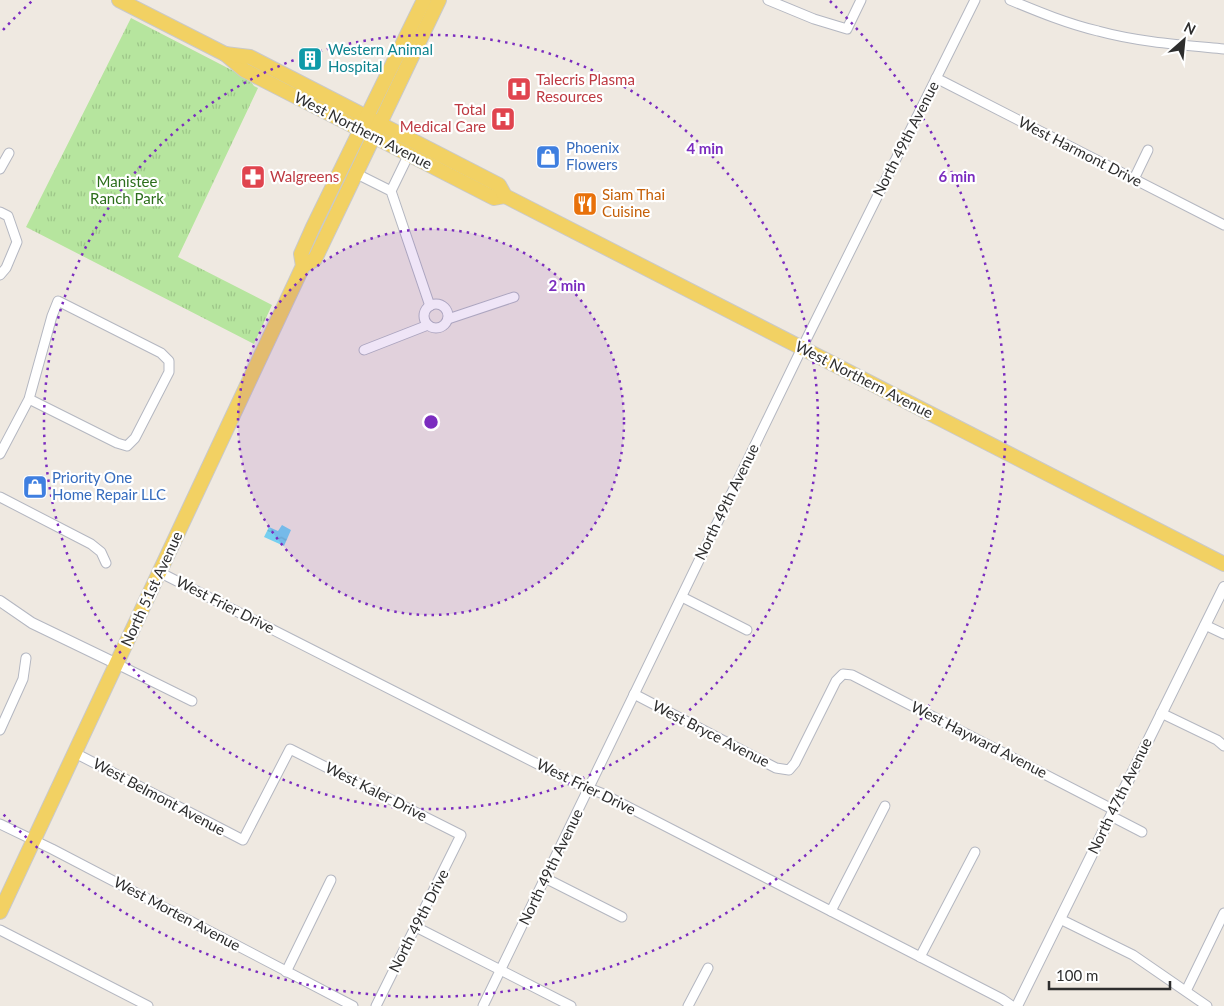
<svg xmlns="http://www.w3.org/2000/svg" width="1224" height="1006" font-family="Lato,sans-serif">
  <defs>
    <pattern id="grass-tufts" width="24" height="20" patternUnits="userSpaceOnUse" patternTransform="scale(1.25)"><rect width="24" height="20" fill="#b6e59e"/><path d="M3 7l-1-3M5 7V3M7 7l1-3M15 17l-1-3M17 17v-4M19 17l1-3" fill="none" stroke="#9dc588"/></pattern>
    <pattern id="water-ripples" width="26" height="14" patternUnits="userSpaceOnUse" patternTransform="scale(1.25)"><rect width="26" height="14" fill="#75cff0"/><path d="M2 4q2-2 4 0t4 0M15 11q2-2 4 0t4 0" fill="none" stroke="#66b2ce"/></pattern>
  </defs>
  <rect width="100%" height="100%" fill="#efe9e1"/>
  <path fill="url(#grass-tufts)" d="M131,18L249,79L254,86L258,88L178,257L272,305L254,344L26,227Z"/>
  <path fill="url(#water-ripples)" d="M282,525L291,530L284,546L264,537L269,527L278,531Z"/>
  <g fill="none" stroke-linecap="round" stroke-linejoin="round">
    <defs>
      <g id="minor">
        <path d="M768,0L814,19L847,29L861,0"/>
        <path d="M1010,0C1039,12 1068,24 1098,31C1138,42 1182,45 1224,49"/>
        <path d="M936,78L1224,225"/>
        <path d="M0,169L9,153"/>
        <path d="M355,173L391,191L430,306"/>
        <path d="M1134,179L1148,150"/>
        <path d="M391,191L409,154"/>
        <path d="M0,212L8,216L17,242L6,268L0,275"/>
        <circle cx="436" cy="316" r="12"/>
        <path d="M448,319L514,297"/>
        <path d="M364,350L428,325"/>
        <path d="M0,454L29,399L52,316L58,301L161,353L169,361V372L135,438L127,446L117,443L29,399"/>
        <path d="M0,497L91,544L101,552L106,563"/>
        <path d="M159,572L575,783L601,793L1002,999L1012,1006"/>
        <path d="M682,597L747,630"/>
        <path d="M1205,625L1224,634"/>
        <path d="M117,664L192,701"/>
        <path d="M634,694L776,768L789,770L795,763L836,681L843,674L852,675L1114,810"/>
        <path d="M1161,713L1217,740L1224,746"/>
        <path d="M0,730L23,679L26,658"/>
        <path d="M75,753L243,840L290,749L461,835L376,1006"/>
        <path d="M1111,816L1142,832"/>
        <path d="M0,824L52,849L353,1006"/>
        <path d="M545,878L622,917"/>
        <path d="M831,911L885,806"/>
        <path d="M1060,919L1133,955L1207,1006"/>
        <path d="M416,927L571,1006"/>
        <path d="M0,930L148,1006"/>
        <path d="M920,957L975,852"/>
        <path d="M286,972L331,880"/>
        <path d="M1186,991L1224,913"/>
        <path d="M483,1006L802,348L975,0"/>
        <path d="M688,1006L708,968"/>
      </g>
      <g id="tertiary">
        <path d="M0,601L32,623L117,664"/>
        <path d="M1017,1006L1224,587"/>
      </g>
      <g id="primary">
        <path d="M119,0L225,54L244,70L494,198L505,196"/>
        <path d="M225,54L250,57L499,185L505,196L1224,564"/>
        <path d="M303,266L315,259L439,0"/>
        <path d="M0,912L303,266L301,254L313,227L424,0"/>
      </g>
    </defs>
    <use href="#minor" stroke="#b4b7c1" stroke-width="11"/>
    <use href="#tertiary" stroke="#b4b7c1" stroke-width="12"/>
    <use href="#primary" stroke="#c9c9c9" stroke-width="16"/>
    <use href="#minor" stroke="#fff" stroke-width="9"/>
    <use href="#tertiary" stroke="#fff" stroke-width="10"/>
    <use href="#primary" stroke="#f2d163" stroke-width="14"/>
  </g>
  <circle cx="431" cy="422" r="193" fill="#7b2cbf" fill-opacity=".12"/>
  <g fill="none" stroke="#7b2cbf" stroke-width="2.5" stroke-dasharray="2.5 5">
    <circle cx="431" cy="422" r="193"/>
    <circle cx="431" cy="422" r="387"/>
    <path d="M3 30A580 580 0 0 1 32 1M830 1A580 580 0 1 1 3 814"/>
  </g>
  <defs>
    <symbol id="building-square" viewBox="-11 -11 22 22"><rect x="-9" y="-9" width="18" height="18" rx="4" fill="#0f9aa8" stroke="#fff"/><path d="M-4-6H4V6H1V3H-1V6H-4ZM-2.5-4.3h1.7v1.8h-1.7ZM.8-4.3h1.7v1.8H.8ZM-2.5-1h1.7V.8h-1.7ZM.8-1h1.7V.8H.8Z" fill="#fff"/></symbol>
    <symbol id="hospital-square" viewBox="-11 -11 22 22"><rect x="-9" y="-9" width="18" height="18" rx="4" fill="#e0444e" stroke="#fff"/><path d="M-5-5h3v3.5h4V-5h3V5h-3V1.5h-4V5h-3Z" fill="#fff"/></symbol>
    <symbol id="shop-square" viewBox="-11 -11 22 22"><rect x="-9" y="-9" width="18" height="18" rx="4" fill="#3f7fe0" stroke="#fff"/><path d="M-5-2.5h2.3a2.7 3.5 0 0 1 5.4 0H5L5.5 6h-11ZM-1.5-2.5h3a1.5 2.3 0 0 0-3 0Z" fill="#fff"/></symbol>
    <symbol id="pharmacy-square" viewBox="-11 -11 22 22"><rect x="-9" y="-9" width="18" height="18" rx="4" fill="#e0444e" stroke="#fff"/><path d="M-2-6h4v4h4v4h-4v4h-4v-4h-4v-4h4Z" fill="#fff"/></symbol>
    <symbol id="restaurant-square" viewBox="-11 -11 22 22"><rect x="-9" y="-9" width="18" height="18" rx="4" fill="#e8710a" stroke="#fff"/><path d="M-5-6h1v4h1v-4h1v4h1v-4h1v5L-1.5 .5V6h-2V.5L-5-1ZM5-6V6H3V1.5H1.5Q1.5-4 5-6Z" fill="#fff"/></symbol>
  </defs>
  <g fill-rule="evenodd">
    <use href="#building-square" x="296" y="45" width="28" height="28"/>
    <use href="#hospital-square" x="505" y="75" width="28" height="28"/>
    <use href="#hospital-square" x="489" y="105" width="28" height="28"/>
    <use href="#shop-square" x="534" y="143" width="28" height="28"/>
    <use href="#pharmacy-square" x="239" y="163" width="28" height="28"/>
    <use href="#restaurant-square" x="571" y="190" width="28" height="28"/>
    <use href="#shop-square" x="21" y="473" width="28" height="28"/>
  </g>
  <g text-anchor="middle" stroke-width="4.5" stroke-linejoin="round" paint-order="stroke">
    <g font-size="15" fill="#0d838f" stroke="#fff" text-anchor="start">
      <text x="328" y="55">Western Animal<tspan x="328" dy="17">Hospital</tspan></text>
    </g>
    <g font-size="15" fill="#be3a42" stroke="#fff" text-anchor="start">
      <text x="536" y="85">Talecris Plasma<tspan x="536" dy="17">Resources</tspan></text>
      <text x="486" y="115" text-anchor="end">Total<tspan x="486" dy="17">Medical Care</tspan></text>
      <text x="270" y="182">Walgreens</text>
    </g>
    <g font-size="15" fill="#2e2e2e" stroke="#fff">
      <text transform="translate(363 131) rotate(27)" y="5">West Northern Avenue</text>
      <text transform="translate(906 139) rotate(-63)" y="5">North 49th Avenue</text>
      <text transform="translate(1080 152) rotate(27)" y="5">West Harmont Drive</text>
      <text transform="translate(864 380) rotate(27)" y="5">West Northern Avenue</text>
      <text transform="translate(727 502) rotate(-64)" y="5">North 49th Avenue</text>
      <text transform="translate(152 589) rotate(-65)" y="5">North 51st Avenue</text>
      <text transform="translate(225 605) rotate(27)" y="5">West Frier Drive</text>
      <text transform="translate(711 734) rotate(27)" y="5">West Bryce Avenue</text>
      <text transform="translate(979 740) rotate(27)" y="5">West Hayward Avenue</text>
      <text transform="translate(586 787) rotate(26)" y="5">West Frier Drive</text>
      <text transform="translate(376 792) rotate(27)" y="5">West Kaler Drive</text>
      <text transform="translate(1120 796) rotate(-64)" y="5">North 47th Avenue</text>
      <text transform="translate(159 797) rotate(28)" y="5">West Belmont Avenue</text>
      <text transform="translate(551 867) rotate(-64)" y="5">North 49th Avenue</text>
      <text transform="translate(177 914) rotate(28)" y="5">West Morten Avenue</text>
      <text transform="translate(419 921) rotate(-63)" y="5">North 49th Drive</text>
    </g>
    <g font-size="15" fill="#366cbe" stroke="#fff" text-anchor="start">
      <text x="566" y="153">Phoenix<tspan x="566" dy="17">Flowers</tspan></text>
      <text x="52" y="483">Priority One<tspan x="52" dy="17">Home Repair LLC</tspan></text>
    </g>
    <g font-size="15" fill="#2c6e1b" stroke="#fff">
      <text x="127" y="187">Manistee<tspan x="127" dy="17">Ranch Park</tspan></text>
    </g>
    <g font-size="15" fill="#c56008" stroke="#fff" text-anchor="start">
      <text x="602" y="200">Siam Thai<tspan x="602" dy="17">Cuisine</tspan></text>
    </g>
  </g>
  <circle cx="431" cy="422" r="8" fill="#7b2cbf" stroke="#fff" stroke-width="2.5"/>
  <g font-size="15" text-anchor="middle" font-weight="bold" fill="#7b2cbf" stroke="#fff" stroke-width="4.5" stroke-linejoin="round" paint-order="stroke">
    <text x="705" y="154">4 min</text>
    <text x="957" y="182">6 min</text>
    <text x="567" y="291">2 min</text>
  </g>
  <g transform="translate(1184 40) rotate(27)" stroke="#ffffff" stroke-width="4" paint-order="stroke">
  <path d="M0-4L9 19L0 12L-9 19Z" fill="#2e2e2e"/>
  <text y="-8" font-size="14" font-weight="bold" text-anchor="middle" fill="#2e2e2e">N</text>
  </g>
  <path d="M1049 981v8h121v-8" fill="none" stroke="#2e2e2e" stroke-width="2.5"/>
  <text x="1056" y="981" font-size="15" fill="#2e2e2e" stroke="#ffffff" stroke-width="4" paint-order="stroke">100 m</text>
</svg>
